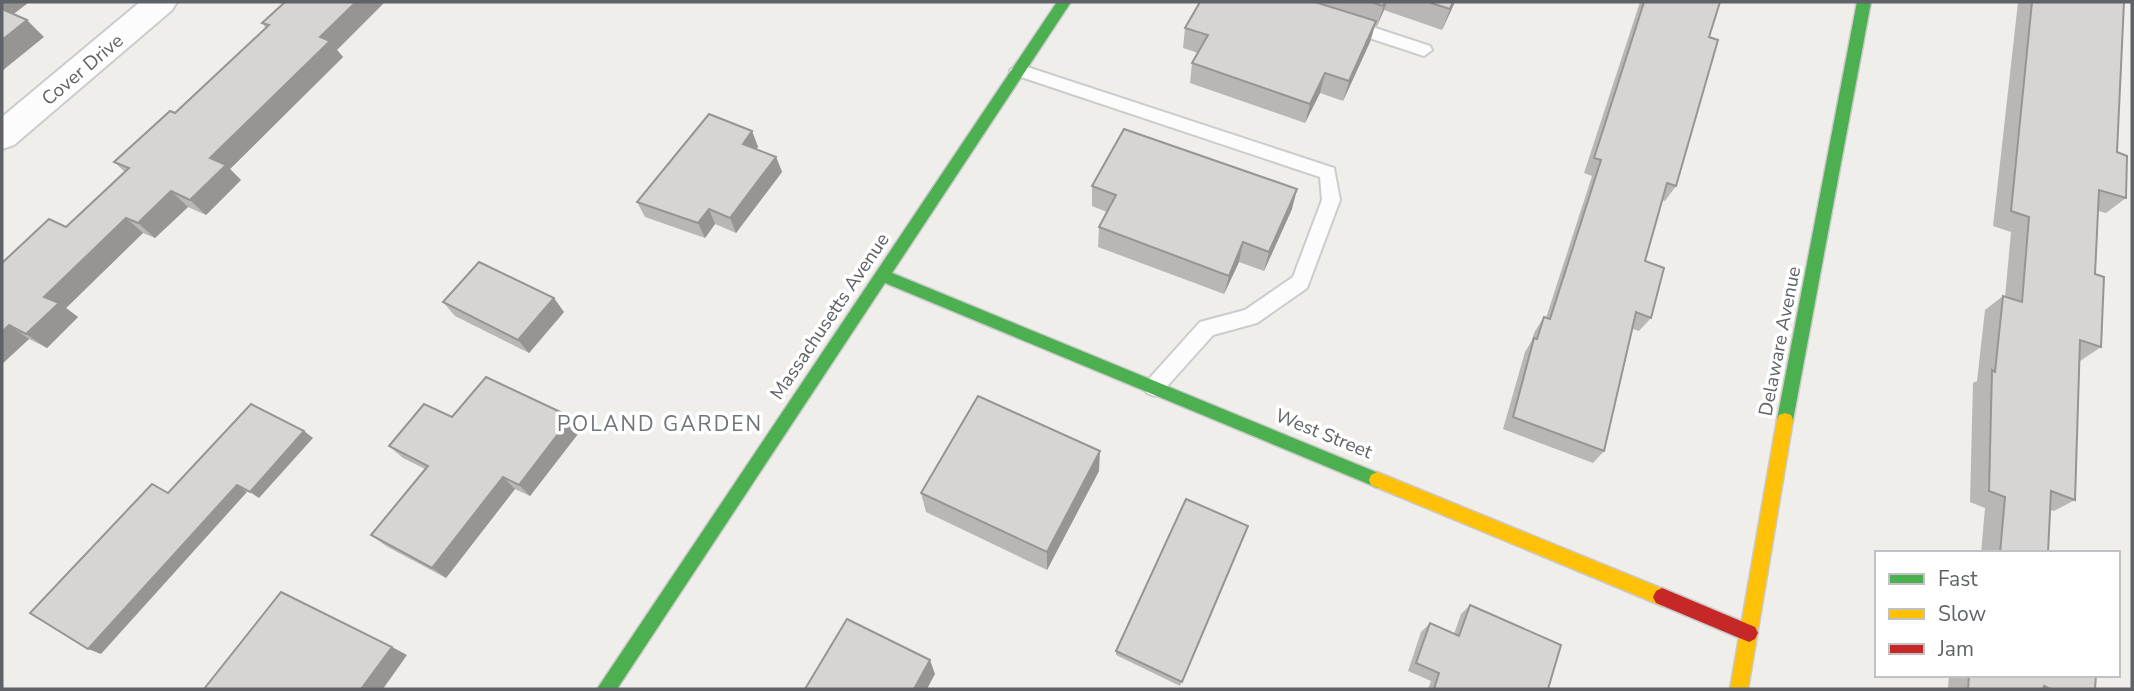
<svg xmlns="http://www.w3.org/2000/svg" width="2134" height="691" font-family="'Nunito Sans',sans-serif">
  <rect width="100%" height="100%" fill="#efeeea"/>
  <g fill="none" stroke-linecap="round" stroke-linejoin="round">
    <defs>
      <g id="lane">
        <path d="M1348,19L1430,46L1432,50L1424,56L1342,29V21Z"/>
        <path d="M1018,64L1334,168L1340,200L1307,288L1257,323L1213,335L1161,393L1154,396L1147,393L1144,387L1147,381L1200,322L1245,310L1293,277L1322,200L1320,177L1012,74L1010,70Z"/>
      </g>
      <path id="street" d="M140,2H177L172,10L14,145L2,149V117Z"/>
      <g id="fast">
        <path d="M1057,2H1071L892,273L1383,475L1385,480L1383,485L1377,488L1371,485L885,283L617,689H597Z"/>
        <path d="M1857,2H1871L1793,420L1791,425L1785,427L1779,425L1777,420Z"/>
      </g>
      <g id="slow">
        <path d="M1785,413L1791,415L1793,420L1748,689H1730L1777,420L1779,415Z"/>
        <path d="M1377,472L1668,591L1671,597L1668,603L1662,606L1371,485L1369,480L1371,475Z"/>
      </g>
      <path id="jam" d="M1662,588L1755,627L1758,633L1755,639L1749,642L1656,603L1653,597L1656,591Z"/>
    </defs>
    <use href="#lane" stroke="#cbcccc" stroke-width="4"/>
    <use href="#street" stroke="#cbcccc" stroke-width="4"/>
    <use href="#fast" stroke="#cacacb" stroke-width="3"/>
    <use href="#slow" stroke="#cacacb" stroke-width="3"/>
    <use href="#jam" stroke="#cacacb" stroke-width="3"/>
    <use href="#lane" fill="#fdfcfc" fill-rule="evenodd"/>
    <use href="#street" fill="#fdfcfc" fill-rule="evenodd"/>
    <use href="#fast" fill="#4caf50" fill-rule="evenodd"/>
    <use href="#slow" fill="#ffc107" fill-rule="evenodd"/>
    <use href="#jam" fill="#c62828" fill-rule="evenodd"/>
  </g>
  <g fill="#b8b7b5">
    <path d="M1200,2H1455L1442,30L1384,10L1377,26H1375L1370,42L1343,101L1320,93L1305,123L1190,83L1192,63L1198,53L1183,48L1185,28Z"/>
    <path d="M1640,2H1720L1709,37L1676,186L1665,201L1662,200L1645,261L1651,318L1639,331L1633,329L1604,451L1593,463L1503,429L1525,352L1531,342L1535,331L1544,317L1546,318L1592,176L1584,173Z"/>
    <path d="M2018,2H2124L2117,152L2126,198L2106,213L2098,211L2095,274L2101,347L2080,361L2079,360L2075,500L2054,511L2050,510L2048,553H1981L1985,508L1970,502L1973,383L1977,381L1985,310L2003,296L2005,297L2011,232L1993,226Z"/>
    <path d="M262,23L337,50L343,57L230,169L241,180L206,215L188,207L155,238L143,233L66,308L78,317L47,348L29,339L2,364V263L66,227L125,172L114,162L175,113L266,28Z"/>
    <path d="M752,131L758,147L756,149L776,157L782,172L736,233L715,224L705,238L645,217L637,202Z"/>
    <path d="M1092,186L1292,209L1264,271L1239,262L1224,294L1098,247L1099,227L1107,212L1092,206Z"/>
    <path d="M443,302L564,312L529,353L455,316Z"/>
    <path d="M581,430L530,496L515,489L446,578L386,546L371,535L425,469L403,458L389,446Z"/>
    <path d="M1099,471L1047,570L926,512L921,493Z"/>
    <path d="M1248,526L1180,686L1116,655V651Z"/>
    <path d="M1470,605L1548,689H1428L1431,681L1408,671L1421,632L1430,623L1454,634L1461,614Z"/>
    <path d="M1949,675H2096L2095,689H1948Z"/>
  </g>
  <g fill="#969594">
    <path d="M2,2H26L28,3L6,20L2,16Z"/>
    <path d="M356,2H385L337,50L343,57L230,169L241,180L206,215L190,200L210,158L320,37Z"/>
    <path d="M1385,2H1387L1384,10L1377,26Z"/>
    <path d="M1453,2H1455L1442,30L1450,9Z"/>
    <path d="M27,20L44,37L2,71V40Z"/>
    <path d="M1376,21L1370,42L1343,101L1349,81Z"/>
    <path d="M1325,73L1320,93L1305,123L1310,104Z"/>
    <path d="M752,131L758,147L749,160L743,144Z"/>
    <path d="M776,157L782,172L736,233L730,218Z"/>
    <path d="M1297,189L1292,209L1264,271L1269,252Z"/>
    <path d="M171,191L188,207L155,238L138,223Z"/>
    <path d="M709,209L715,224L705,238L698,223Z"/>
    <path d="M126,218L143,233L66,308L78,317L47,348L26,334L44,297Z"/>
    <path d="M1243,242L1239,262L1224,294L1229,276Z"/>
    <path d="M554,298L564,312L529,353L518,340Z"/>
    <path d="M9,325L29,339L2,364V332Z"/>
    <path d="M571,417L581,430L530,496L519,485Z"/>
    <path d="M304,431L313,438L259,498L250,492Z"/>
    <path d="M1100,451L1099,471L1047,570V552Z"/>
    <path d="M503,477L515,489L446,578L432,568Z"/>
    <path d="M237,485L247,492L101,654L88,649Z"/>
    <path d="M392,647L407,655L383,689H361Z"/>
    <path d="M930,660L935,674L927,689H914Z"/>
  </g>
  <g fill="#d6d5d3" stroke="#969594" stroke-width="2">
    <path d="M285,2H356L320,37L330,41L210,158L226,165L190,200L171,191L138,223L126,218L44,297L59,303L26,334L9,325L2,332V263L49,219L66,227L129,168L114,162L170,111L175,113L269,25L262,23Z"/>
    <path d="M1200,2H1315L1376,21L1349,81L1325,73L1310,104L1192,63L1208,35L1185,28Z"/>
    <path d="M1371,2H1385L1383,6Z"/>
    <path d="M1428,2H1453L1450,9Z"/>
    <path d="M1644,2H1720L1709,37L1718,40L1676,186L1667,183L1645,261L1664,268L1651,318L1636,312L1604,451L1513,417L1534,338L1537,339L1544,317L1550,319L1601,160L1594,158Z"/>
    <path d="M2032,2H2124L2117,152L2127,156L2126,198L2099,190L2095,274L2104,277L2101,347L2080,340L2075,500L2051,491L2048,553H2000L2005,497L1989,491L1992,370L1995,372L2003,296L2022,302L2029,217L2011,211Z"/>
    <path d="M2,9L27,20L2,40Z"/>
    <path d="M709,114L752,131L743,144L776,157L730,218L709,209L698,223L637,202Z"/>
    <path d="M1124,129L1297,189L1269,252L1243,242L1229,276L1099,227L1116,195L1092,186Z"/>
    <path d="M479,262L554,298L518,340L443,302Z"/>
    <path d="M486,377L571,417L519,485L503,477L432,568L371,535L428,466L389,446L424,404L452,417Z"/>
    <path d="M978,396L1100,451L1047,552L921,493Z"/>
    <path d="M251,404L304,431L250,492L237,485L88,649L30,613L152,484L168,493Z"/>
    <path d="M1186,499L1248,526L1182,682L1116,651Z"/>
    <path d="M281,592L392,647L361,689H204Z"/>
    <path d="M1470,605L1561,645L1548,689H1434L1439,673L1416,663L1430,623L1459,636Z"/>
    <path d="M847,619L930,660L914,689H805Z"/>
    <path d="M1969,675H2096L2095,689H2050L2044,686L2043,689H1968Z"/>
  </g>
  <g text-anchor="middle" stroke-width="7" stroke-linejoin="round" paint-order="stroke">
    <g font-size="19" fill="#5f6368" stroke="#fff">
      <text transform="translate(82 69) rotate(-40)" y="7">Cover Drive</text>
      <text transform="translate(829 316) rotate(-56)" y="7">Massachusetts Avenue</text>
      <text transform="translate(1779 341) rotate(-79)" y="7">Delaware Avenue</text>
      <text transform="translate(1324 433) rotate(22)" y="7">West Street</text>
    </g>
    <g font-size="21" letter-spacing="2" fill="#70757a" stroke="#fff">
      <text x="660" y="431">POLAND GARDEN</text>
    </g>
  </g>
  <rect width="2134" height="691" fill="none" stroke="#5f6368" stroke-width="7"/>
  <rect x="1875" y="551" width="245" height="126" fill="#ffffff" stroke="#bfc1c3" stroke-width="2"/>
  <rect x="1889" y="574" width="35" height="10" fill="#4caf50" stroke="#bfc1c3" stroke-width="2"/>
  <text x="1938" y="586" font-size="21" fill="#5f6368">Fast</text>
  <rect x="1889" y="609" width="35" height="10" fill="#ffc107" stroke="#bfc1c3" stroke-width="2"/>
  <text x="1938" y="621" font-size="21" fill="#5f6368">Slow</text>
  <rect x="1889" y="644" width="35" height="10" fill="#c62828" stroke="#bfc1c3" stroke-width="2"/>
  <text x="1938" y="656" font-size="21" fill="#5f6368">Jam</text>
</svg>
